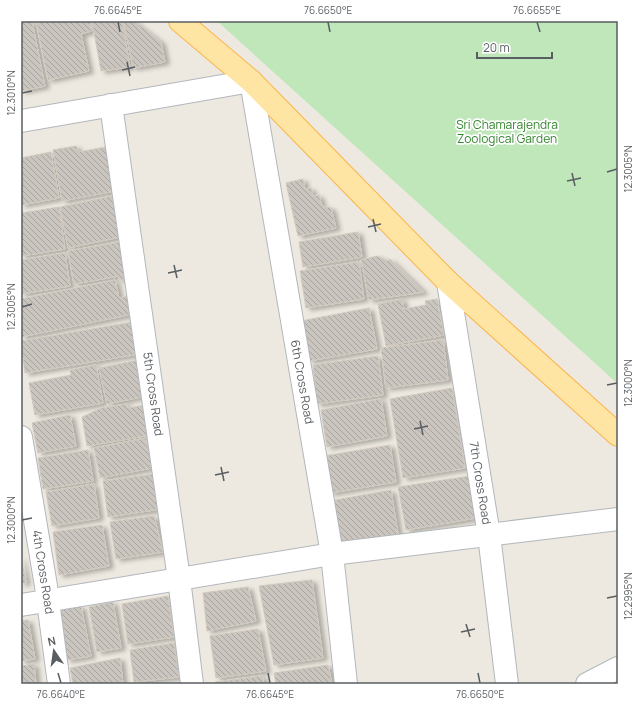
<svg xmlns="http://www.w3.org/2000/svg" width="639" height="705" font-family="Manrope,sans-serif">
  <defs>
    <pattern id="building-back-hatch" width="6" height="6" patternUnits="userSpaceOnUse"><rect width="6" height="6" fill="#cac5bf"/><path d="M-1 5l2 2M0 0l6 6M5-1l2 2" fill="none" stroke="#a7a39f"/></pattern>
    <filter id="shadow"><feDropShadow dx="4.5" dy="2.5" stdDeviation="2" flood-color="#0004"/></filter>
  </defs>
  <rect width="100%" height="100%" fill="#ede9e0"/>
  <path fill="#bfe7ba" d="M217,21H618V384Z"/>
  <g fill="url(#building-back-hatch)" stroke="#d2c9be" filter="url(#shadow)">
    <path d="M21,21H32L45,86L21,91Z"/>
    <path d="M36,21H90L92,31L81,34L89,71L48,80Z"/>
    <path d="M92,21H122L130,67L101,71Z"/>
    <path d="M134,21L161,42L165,62L133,68L124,23Z"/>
    <path d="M76,146L79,152L106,147L115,191L62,201L53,150Z"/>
    <path d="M51,152L59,198L21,205V158Z"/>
    <path d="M303,179L305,189L311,188L313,196L319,195L322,206L331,208L336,228L298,236L286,183Z"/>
    <path d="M112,196L120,237L68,248L60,207Z"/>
    <path d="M59,207L65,249L21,256V213Z"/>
    <path d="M358,232L362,257L303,267L299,242Z"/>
    <path d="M120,242L127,279L119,280V276L74,284L68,251Z"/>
    <path d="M65,253L70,286L21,294V260Z"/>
    <path d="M377,256L388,261L390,259L424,292L369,300L361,260Z"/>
    <path d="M359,262L364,299L306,308L300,271Z"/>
    <path d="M115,280L119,298L129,296L133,314L21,337V299Z"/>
    <path d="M402,299L404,309L426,305L425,301L437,299L444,335L386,346L378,304Z"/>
    <path d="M369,308L377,349L309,361L301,321Z"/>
    <path d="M133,322L139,354L25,373L21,341Z"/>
    <path d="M443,340L448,380L386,388L381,348Z"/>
    <path d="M378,356L383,395L317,404L313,365Z"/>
    <path d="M139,360L146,396L107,404L99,368Z"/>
    <path d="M96,365L103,403L35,415L29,383L71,375L70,370Z"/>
    <path d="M452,388L465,468L403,478L390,399Z"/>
    <path d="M381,399L387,436L327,447L321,410Z"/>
    <path d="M127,404V408L146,405L151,435L87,446L82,417L101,408Z"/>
    <path d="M70,415L76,446L38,453L32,423Z"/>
    <path d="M146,438L152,468L100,478L94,448Z"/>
    <path d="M390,445L396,482L330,493L324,456Z"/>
    <path d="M88,450L93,481L43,489L38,458Z"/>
    <path d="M155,474L161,509L108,517L103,481Z"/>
    <path d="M470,476L476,518L406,530L398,487Z"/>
    <path d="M94,484L99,518L52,526L46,492Z"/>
    <path d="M391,490L398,534L337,544L330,501Z"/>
    <path d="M154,516L163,552L116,559L110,522Z"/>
    <path d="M102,525L109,566L59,575L53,532Z"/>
    <path d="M21,557L26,583H21Z"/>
    <path d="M312,580L323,658L274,665L259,586Z"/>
    <path d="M248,587L256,621L207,631L203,593Z"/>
    <path d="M168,596L174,637L128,644L122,604Z"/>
    <path d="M113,602L121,648L97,652L89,607Z"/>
    <path d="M81,606L91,656L67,660L59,610Z"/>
    <path d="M28,620L35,659L21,661V621Z"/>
    <path d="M258,629L266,671L216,678L210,636Z"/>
    <path d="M174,643L179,677L134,682L130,650Z"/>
    <path d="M120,658L123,684H73L70,668Z"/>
    <path d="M34,664L36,684H21V666Z"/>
    <path d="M328,665L332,684H276L274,673Z"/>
    <path d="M262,676L264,684H216L215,682Z"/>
  </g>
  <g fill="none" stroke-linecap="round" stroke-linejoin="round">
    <defs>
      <g id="street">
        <path d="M111,105L179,579L192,684"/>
        <path d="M21,121L251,81L332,554L346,684"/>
        <path d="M448,282L489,535L507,684"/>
        <path d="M21,437L46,586L59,684"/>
        <path d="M21,605L332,554L618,519"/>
        <path d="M587,684L618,668"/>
      </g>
      <path id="primary" d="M180,21L251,81L448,282L618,435"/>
    </defs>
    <use href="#street" stroke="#b3b7bc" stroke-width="24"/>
    <use href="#primary" stroke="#fab54c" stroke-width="24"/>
    <use href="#street" stroke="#fff" stroke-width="22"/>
    <use href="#primary" stroke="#ffe5a3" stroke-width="22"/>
  </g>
  <path fill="none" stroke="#595e62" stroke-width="1.5" d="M118,22L120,32M328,22L330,32M537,22L540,32M127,62L130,76M122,70L135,67M22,93L32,91M607,172L617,169M572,173L575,186M567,181L581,178M373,219L376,232M368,227L381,224M174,265L177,278M168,273L182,270M22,307L32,304M607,385L617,383M420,421L423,435M414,429L428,426M221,467L224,481M215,475L229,472M22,520L32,518M607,598L617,596M466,624L470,637M461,632L475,629M58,673L61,683M268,673L270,683M478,673L480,683"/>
  <g text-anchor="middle" stroke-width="3.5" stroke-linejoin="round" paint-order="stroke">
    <g font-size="12" fill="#34842e" stroke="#fff">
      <text x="507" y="129">Sri Chamarajendra<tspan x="507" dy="14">Zoological Garden</tspan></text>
    </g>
    <g font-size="12" fill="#595e62" stroke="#fff">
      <text transform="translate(302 382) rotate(80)" y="4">6th Cross Road</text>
      <text transform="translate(153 394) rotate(82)" y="4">5th Cross Road</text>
      <text transform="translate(480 483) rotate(81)" y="4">7th Cross Road</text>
      <text transform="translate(43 572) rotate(81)" y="4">4th Cross Road</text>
    </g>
  </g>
  <rect width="639" height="705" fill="none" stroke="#ffffff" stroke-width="44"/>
  <g transform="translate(54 651) rotate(347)" stroke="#ffffff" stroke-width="3" paint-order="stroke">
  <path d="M0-3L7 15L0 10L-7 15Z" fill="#595e62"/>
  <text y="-6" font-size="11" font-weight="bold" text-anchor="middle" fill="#595e62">N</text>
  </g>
  <path d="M477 52v6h75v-6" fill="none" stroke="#595e62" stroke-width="2"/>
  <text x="483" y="52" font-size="12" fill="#595e62" stroke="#ffffff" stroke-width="3" paint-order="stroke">20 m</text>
  <rect x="22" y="22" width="595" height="661" fill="none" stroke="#595e62" stroke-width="1.5"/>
  <g font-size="10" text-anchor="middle" fill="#595e62">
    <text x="118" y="14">76.6645°E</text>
    <text x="328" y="14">76.6650°E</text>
    <text x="537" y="14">76.6655°E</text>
    <text transform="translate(11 93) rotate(-90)" y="4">12.3010°N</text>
    <text transform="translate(628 169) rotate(-90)" y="4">12.3005°N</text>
    <text transform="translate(11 307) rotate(-90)" y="4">12.3005°N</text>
    <text transform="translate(628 383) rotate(-90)" y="4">12.3000°N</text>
    <text transform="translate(11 520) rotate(-90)" y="4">12.3000°N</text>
    <text transform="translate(628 596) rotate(-90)" y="4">12.2995°N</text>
    <text x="61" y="698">76.6640°E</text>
    <text x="270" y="698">76.6645°E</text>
    <text x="480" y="698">76.6650°E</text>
  </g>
</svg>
